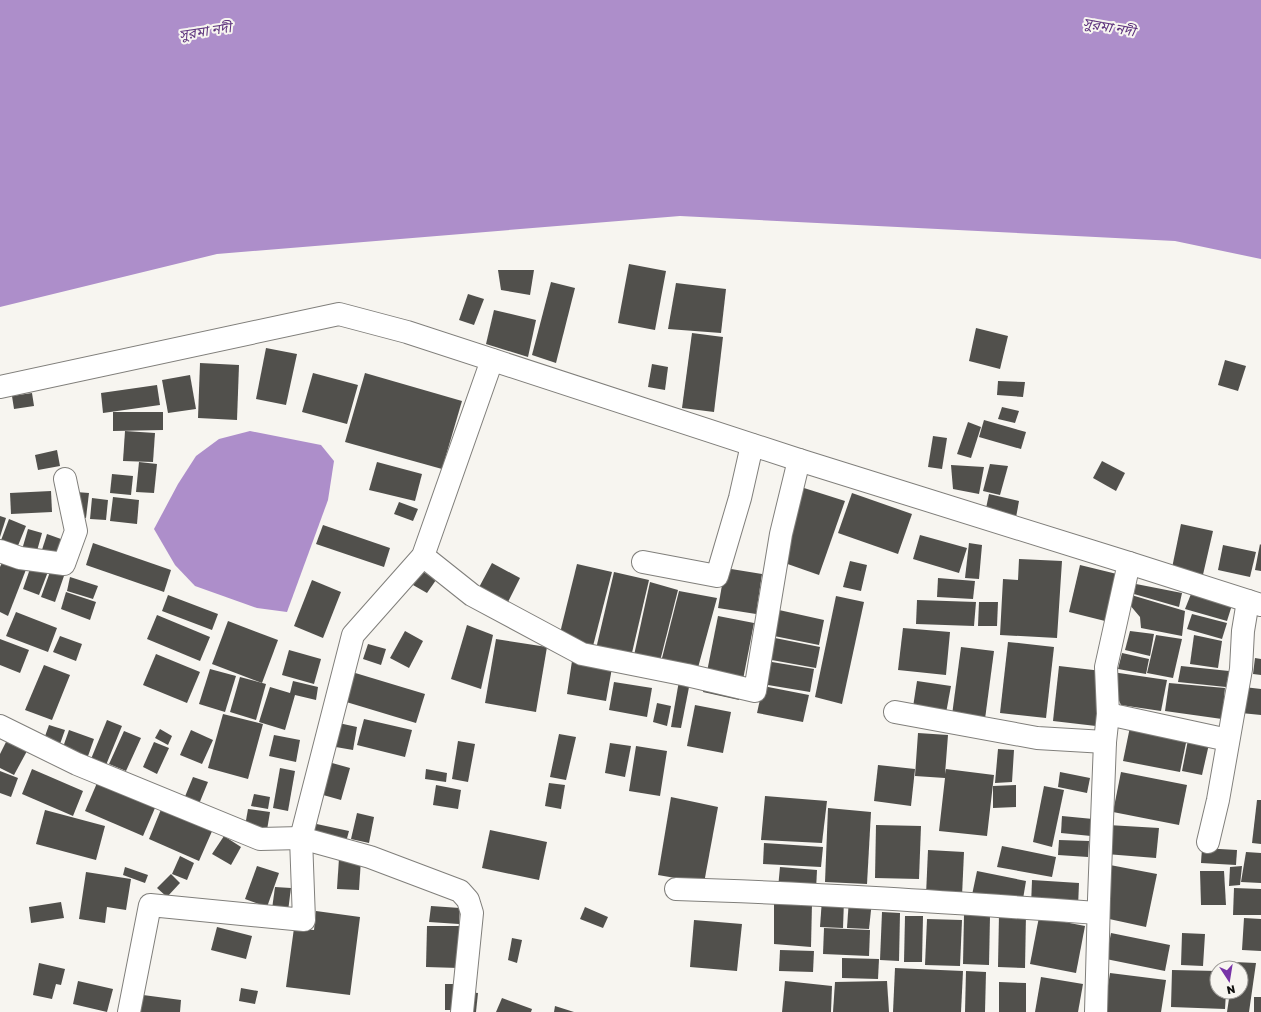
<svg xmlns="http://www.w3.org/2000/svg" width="1261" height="1012" font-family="'Golos Text','Noto Sans Bengali',sans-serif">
  <rect width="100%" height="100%" fill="#f7f5f0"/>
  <g fill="#ad8eca">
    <path d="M0,0H1261V259L1175,241L680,216L217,254L0,307Z"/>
    <path d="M250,431L321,445L334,461L328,500L287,612L257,608L195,586L175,565L154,529L178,484L196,456L219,439Z"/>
  </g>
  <g fill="#51504c">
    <path d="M629,264L666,271L655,330L618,323Z"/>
    <path d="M498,270H534L530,295L501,290Z"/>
    <path d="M551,282L575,288L556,363L532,355Z"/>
    <path d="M676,283L726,289L721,333L668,329Z"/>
    <path d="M468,294L484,299L474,325L459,320Z"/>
    <path d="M494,310L536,320L528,357L486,344Z"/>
    <path d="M976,328L1008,336L1000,369L969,361Z"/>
    <path d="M692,333L723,337L714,412L682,408Z"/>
    <path d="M266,348L297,354L286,405L256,399Z"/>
    <path d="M1225,360L1246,366L1238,391L1218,385Z"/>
    <path d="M200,363L239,365L237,420L198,418Z"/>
    <path d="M652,364L668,367L665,390L648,387Z"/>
    <path d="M313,373L358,385L347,424L302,412Z"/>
    <path d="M365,373L462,401L442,469L345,442Z"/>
    <path d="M190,375L196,409L168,413L162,380Z"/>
    <path d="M998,381L1025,382L1023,397L997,395Z"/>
    <path d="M157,385L160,405L103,413L101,393Z"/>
    <path d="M32,393L34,406L14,409L12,396Z"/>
    <path d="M1002,407L1019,411L1015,423L998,419Z"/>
    <path d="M113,412H163V430L113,431Z"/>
    <path d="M984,420L1026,432L1021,449L979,437Z"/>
    <path d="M968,422L981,427L971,458L957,454Z"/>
    <path d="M125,431L155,433L153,462L123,461Z"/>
    <path d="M933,436L947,438L942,469L928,467Z"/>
    <path d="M57,450L60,466L38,470L35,455Z"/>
    <path d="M1102,461L1125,473L1116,491L1093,478Z"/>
    <path d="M139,462L157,464L154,493L136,492Z"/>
    <path d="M377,462L422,474L415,501L369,490Z"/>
    <path d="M990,464L1008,466L1000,495L983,491Z"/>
    <path d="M951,465L984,467L979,494L953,489Z"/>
    <path d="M112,474L133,476L131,495L110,493Z"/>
    <path d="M804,488L845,501L819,575L779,561Z"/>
    <path d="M51,491L52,512L11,514L10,493Z"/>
    <path d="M76,492L89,493L86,518L74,517Z"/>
    <path d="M852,493L912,514L898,554L838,533Z"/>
    <path d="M989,494L1019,501L1015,523L985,513Z"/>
    <path d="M113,497L139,500L137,524L110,521Z"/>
    <path d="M92,498L108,500L106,520L90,519Z"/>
    <path d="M399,502L418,509L413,521L394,514Z"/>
    <path d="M0,516L6,518L0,537Z"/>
    <path d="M9,519L26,526L15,553L0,543Z"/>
    <path d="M1181,524L1213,531L1202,579L1172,568Z"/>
    <path d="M323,525L390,548L384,567L316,544Z"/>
    <path d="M28,529L42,533L35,558L21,553Z"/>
    <path d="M47,534L61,539L55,557L41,553Z"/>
    <path d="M920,535L967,548L959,573L913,559Z"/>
    <path d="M93,543L171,570L164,592L86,565Z"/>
    <path d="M969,543L982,545L979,579L965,578Z"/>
    <path d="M1260,544L1261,545V571L1255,570Z"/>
    <path d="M1223,545L1256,552L1250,577L1218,570Z"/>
    <path d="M4,558L27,567L8,616L0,612V567Z"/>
    <path d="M1019,559L1062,561L1057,638L1000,635L1003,579L1018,580Z"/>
    <path d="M850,561L867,565L861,591L843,587Z"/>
    <path d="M32,563L49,569L39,595L23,589Z"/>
    <path d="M492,563L520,578L505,608L476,593Z"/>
    <path d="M577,564L612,572L593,646L559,637Z"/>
    <path d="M1080,565L1121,575L1109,622L1069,612Z"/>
    <path d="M725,568L762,574L756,614L718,608Z"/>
    <path d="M51,569L65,573L55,602L41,597Z"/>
    <path d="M422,571L436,580L427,593L413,585Z"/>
    <path d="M614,572L649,580L631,657L596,649Z"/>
    <path d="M70,577L98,586L93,599L67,591Z"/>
    <path d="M938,578L975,581L973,599L937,597Z"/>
    <path d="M312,580L341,592L323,638L294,626Z"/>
    <path d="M650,582L678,590L659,665L633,660Z"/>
    <path d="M1136,584L1182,593L1179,607L1134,594Z"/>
    <path d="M679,591L717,598L696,675L660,666Z"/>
    <path d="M66,592L96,602L90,620L61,609Z"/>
    <path d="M1128,594L1185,611L1182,636L1141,628L1140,617L1129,604Z"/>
    <path d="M1191,594L1232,605L1227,621L1185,609Z"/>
    <path d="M168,595L218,614L212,630L162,611Z"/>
    <path d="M836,596L864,602L842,704L815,697Z"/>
    <path d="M917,600L976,602L974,626L916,624Z"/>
    <path d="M979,602H998L997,626H978Z"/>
    <path d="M779,610L824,620L819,645L774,636Z"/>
    <path d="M16,612L57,628L48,652L6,636Z"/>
    <path d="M1192,614L1227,623L1222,639L1187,629Z"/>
    <path d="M157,615L210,637L200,661L147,639Z"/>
    <path d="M718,616L754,623L739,700L703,692Z"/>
    <path d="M228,621L278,640L262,683L212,664Z"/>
    <path d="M467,625L493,635L481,689L451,679Z"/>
    <path d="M903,628L950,632L946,675L898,670Z"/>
    <path d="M405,631L423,641L409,668L390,658Z"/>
    <path d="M1130,631L1154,634L1150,656L1125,650Z"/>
    <path d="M1156,635L1182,639L1173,678L1147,673Z"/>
    <path d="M1194,635L1222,641L1218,668L1190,664Z"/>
    <path d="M60,636L82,644L76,661L53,652Z"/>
    <path d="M770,637L820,647L816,668L766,659Z"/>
    <path d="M0,639L29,650L20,673L0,665Z"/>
    <path d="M496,639L547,647L536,712L485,703Z"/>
    <path d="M1008,642L1054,647L1046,718L1000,713Z"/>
    <path d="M368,644L386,649L381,665L363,659Z"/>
    <path d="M961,647L994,651L985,719L952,715Z"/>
    <path d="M289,650L321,659L314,684L282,675Z"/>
    <path d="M1122,653L1149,659L1146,674L1118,669Z"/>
    <path d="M156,654L200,672L187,703L143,685Z"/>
    <path d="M1255,658L1261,659V675L1253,674Z"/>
    <path d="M572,661L612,668L606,701L567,694Z"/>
    <path d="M766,661L814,669L810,692L762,684Z"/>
    <path d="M44,665L70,675L52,720L25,710Z"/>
    <path d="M1059,666L1102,671L1096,726L1053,721Z"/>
    <path d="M1181,666L1229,671L1226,687L1178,682Z"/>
    <path d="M210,669L236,676L225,712L199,704Z"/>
    <path d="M352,672L425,694L416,723L343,701Z"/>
    <path d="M1112,672L1167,680L1161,711L1121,705L1110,681Z"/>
    <path d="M680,675L691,677L681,728L671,727Z"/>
    <path d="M240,677L266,684L256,720L230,712Z"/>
    <path d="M293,681L318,687L316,700L295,695L285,730L259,722L270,687L290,693Z"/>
    <path d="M917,681L951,686L946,713L913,707Z"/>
    <path d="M614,682L652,688L647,717L609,710Z"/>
    <path d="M1169,683L1225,688L1222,719L1165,711Z"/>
    <path d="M763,686L809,695L803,722L757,713Z"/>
    <path d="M1244,687L1261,689V715L1241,713Z"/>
    <path d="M657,703L671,706L667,726L653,722Z"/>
    <path d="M695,705L731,712L723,753L687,746Z"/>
    <path d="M223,714L263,724L248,779L208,768Z"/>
    <path d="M364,719L412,730L405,757L357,745Z"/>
    <path d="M107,720L122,726L106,765L91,759Z"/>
    <path d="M334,722L357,727L353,750L330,746Z"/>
    <path d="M49,725L65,730L60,744L44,739Z"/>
    <path d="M1130,727L1187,738L1180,772L1123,761Z"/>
    <path d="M160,729L172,736L168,745L155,738Z"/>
    <path d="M69,730L94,739L87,759L62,750Z"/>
    <path d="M191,730L213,740L202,764L180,755Z"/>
    <path d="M124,731L141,738L126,771L109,764Z"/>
    <path d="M918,733L948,735L945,774L946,769L994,775L987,836L939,831L945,778L915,776Z"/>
    <path d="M559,734L576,737L566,780L550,777Z"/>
    <path d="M274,735L300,740L296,762L269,756Z"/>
    <path d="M7,740L27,751L14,775L0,768V754Z"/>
    <path d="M1188,740L1209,744L1202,775L1182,771Z"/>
    <path d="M458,741L475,744L468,782L452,779Z"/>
    <path d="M154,742L169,748L157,774L143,767Z"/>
    <path d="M610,743L631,746L625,777L605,773Z"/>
    <path d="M636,746L667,751L660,796L629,791Z"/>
    <path d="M998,749L1014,750L1012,782L995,783Z"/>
    <path d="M325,761L350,768L341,800L316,793Z"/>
    <path d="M878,765L915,769L911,806L874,801Z"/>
    <path d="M280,768L295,771L288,811L273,808Z"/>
    <path d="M32,769L83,791L73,816L22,794Z"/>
    <path d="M426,769L447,773L446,782L425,779Z"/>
    <path d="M0,771L18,778L11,797L0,793Z"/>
    <path d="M1060,772L1090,778L1087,793L1058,787Z"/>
    <path d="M1121,772L1187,785L1179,825L1113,812Z"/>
    <path d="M193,777L208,782L199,804L184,799Z"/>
    <path d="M97,783L155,808L143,836L85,811Z"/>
    <path d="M549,783L565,785L561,809L545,806Z"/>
    <path d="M436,785L461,790L458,809L433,805Z"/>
    <path d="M1016,785V807L993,808V786Z"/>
    <path d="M1044,786L1064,790L1052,847L1033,842Z"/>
    <path d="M254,794L270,797L268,809L251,806Z"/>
    <path d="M765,796L827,801L822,843L761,840Z"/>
    <path d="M671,797L718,807L704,883L658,875Z"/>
    <path d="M1257,800H1261V844L1252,843Z"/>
    <path d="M162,807L213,829L199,861L149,839Z"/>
    <path d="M828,808L871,812L867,884L825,882Z"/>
    <path d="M248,809L270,812L267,830L245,826Z"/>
    <path d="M45,810L105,826L96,860L36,844Z"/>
    <path d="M357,813L374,817L369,843L351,839Z"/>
    <path d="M1062,816L1093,819L1091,836L1061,833Z"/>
    <path d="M312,823L349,831L346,842L310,835Z"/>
    <path d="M876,825L921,826L919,879L875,878Z"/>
    <path d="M1108,825L1159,828L1156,858L1106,854Z"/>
    <path d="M490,830L547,842L539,880L482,868Z"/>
    <path d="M224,836L241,847L231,865L212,854Z"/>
    <path d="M1059,840L1089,841L1088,857L1058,855Z"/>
    <path d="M764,843L823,847L821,867L763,864Z"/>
    <path d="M1002,846L1056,857L1052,877L997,867Z"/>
    <path d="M1202,848L1237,850L1236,865L1201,863Z"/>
    <path d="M928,850L964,852L962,896L926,895Z"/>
    <path d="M1246,852L1261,853V883L1241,882Z"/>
    <path d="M180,856L194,863L187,880L172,874Z"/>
    <path d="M339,858L361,859L359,890L337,889Z"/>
    <path d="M1110,865L1157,874L1146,927L1100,917Z"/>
    <path d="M257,866L279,873L267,907L245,899Z"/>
    <path d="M1242,866L1240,885L1229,886L1230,867Z"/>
    <path d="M125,867L148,875L145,883L123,875Z"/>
    <path d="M780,867L817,870L816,890L778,888Z"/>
    <path d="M977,871L1026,881L1022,905L972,895Z"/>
    <path d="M1200,871H1224L1226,905H1201Z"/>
    <path d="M86,872L131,879L126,910L107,907L105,923L79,919Z"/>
    <path d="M171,874L180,883L167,897L157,888Z"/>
    <path d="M1032,880L1079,883L1078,907L1031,906Z"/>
    <path d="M275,887L291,888L288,911L272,909Z"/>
    <path d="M1234,888L1261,889V915H1233Z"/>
    <path d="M822,899L844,900L843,928L820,927Z"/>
    <path d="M849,899L872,901L869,929L847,928Z"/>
    <path d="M774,900L812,903L811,947L774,944Z"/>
    <path d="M61,902L64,918L31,923L29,907Z"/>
    <path d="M431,906L460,908L459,924L429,922Z"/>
    <path d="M585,907L608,917L603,928L580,919Z"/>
    <path d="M316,911L360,917L350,995L286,987L294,928L314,930Z"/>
    <path d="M882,912L900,913L899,961L880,960Z"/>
    <path d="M999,914H1026L1025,968L998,967Z"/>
    <path d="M964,915L990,916L989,965L963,964Z"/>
    <path d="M905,916H923L922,962H904Z"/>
    <path d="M1039,917L1085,926L1076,973L1030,964Z"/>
    <path d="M1244,918L1261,919V951L1242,950Z"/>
    <path d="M927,919L962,920L960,966L925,965Z"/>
    <path d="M694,920L742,924L737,971L690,967Z"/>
    <path d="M427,926H459V968L426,967Z"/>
    <path d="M217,927L252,936L246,959L211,950Z"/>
    <path d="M824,928L870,930L869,956L823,954Z"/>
    <path d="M1111,933L1170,945L1165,971L1106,959Z"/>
    <path d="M1182,933L1205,934L1203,966L1181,965Z"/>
    <path d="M512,938L522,940L517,963L508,960Z"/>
    <path d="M780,950L814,951L813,972L779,971Z"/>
    <path d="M842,958L879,959L878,979L842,978Z"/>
    <path d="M1234,962L1256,963L1249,1012H1227L1230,992H1241V968H1233Z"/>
    <path d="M39,963L65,969L61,985L56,984L52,999L33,995Z"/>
    <path d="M895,968L963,971L961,1012H893Z"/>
    <path d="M1172,970L1217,971V992H1226L1225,1009L1171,1007Z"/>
    <path d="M966,971L986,972L985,1012H965Z"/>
    <path d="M1110,973L1166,980L1161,1012H1104Z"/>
    <path d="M1041,977L1083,984L1078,1012H1035Z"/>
    <path d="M78,981L113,989L107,1012L73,1004Z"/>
    <path d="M785,981L832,986L831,1012H782Z"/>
    <path d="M887,981L889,1012H833L835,982Z"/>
    <path d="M999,982L1026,983V1012H999Z"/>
    <rect x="445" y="984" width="11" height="26"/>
    <path d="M241,988L258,991L255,1004L239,1001Z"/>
    <path d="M469,992L478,993L476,1012H466Z"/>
    <path d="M143,995L181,1000L180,1012H140Z"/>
    <rect x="1254" y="997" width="7" height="15"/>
    <path d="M502,998L532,1009L531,1012H496Z"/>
    <path d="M555,1006L574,1012H554Z"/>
  </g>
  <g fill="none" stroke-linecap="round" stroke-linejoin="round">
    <defs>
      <g id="minor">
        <path d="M0,387L339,314L407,332L799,460L1129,563L1261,605"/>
        <path d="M0,551L20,558L64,564L76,531L65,479"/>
        <path d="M423,556L472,595L582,654L687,675L755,691L781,534L799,460"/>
        <path d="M643,562L717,576L740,498L752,445"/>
        <path d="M895,712L1037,738L1105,742"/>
        <path d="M1108,714L1228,740"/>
        <path d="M0,727V726L77,764L260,839L301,838L370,857L460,891L468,900L472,913L462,1012"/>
        <path d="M1208,842L1218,800L1241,669L1243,631L1248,601"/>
        <path d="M676,889C817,893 957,903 1098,913"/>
        <path d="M129,1012L150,905L304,920L301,838L353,635L423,556L492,360"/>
        <path d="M1096,1012L1099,899L1105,742L1108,714L1106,667L1129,563"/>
      </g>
    </defs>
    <use href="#minor" stroke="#807f7b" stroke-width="24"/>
    <use href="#minor" stroke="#fff" stroke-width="22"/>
  </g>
  <g text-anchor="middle" stroke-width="4" stroke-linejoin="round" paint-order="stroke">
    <g font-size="14" font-style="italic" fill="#5e347e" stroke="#f7f5f0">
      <text transform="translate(1109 27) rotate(10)" y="5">সুরমা নদী</text>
      <text transform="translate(205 31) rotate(-9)" y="5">সুরমা নদী</text>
    </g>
  </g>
  <g transform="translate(1229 980) rotate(168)"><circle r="19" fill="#f7f5f0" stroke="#9b9996"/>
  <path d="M0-3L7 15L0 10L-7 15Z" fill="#7733a7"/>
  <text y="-6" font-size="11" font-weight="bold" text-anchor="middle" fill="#10100e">N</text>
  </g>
</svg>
